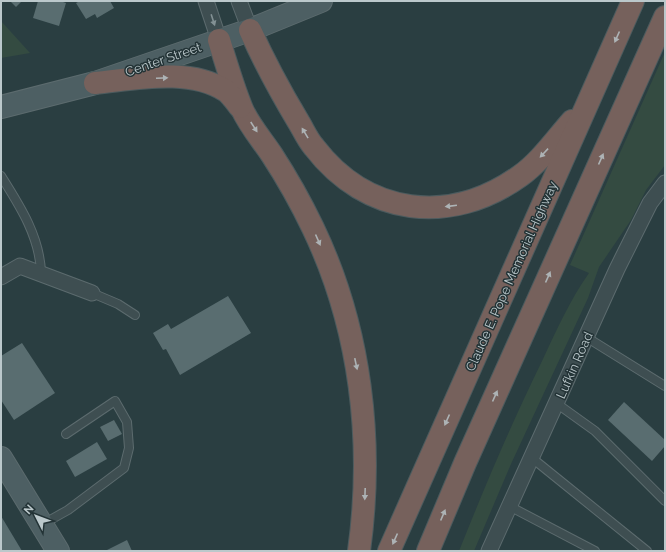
<svg xmlns="http://www.w3.org/2000/svg" width="666" height="552" font-family="Raleway,sans-serif">
  <rect width="100%" height="100%" fill="#2a3e41"/>
  <g fill="#344b41">
    <path d="M1,21L30,53L1,58Z"/>
    <path d="M665,52V165L646,190L631,220L599,267L588,298L511,464L474,551H459C485,486 512,422 543,359C557,329 570,300 589,273L570,265Z"/>
  </g>
  <g fill="#596d70">
    <path d="M10,1H22L16,7Z"/>
    <path d="M38,1H60L66,3L59,26L33,18Z"/>
    <path d="M80,1H110L114,8L97,18L95,14L86,19L76,3Z"/>
    <path d="M228,296L251,333L180,375L166,349L163,350L153,333L168,324L171,329Z"/>
    <path d="M22,343L55,393L14,420L1,400V356Z"/>
    <path d="M624,402L665,440V446L652,461L608,420Z"/>
    <path d="M114,420L122,434L108,441L100,427Z"/>
    <path d="M97,442L107,459L75,477L66,461Z"/>
    <path d="M1,516L22,551H1Z"/>
    <path d="M127,540L132,551H105Z"/>
  </g>
  <g fill="none" stroke-linecap="round" stroke-linejoin="round">
    <defs>
      <g id="lane">
        <path d="M1,176C20,206 40,237 41,273"/>
        <path d="M92,293L118,304L135,315"/>
        <path d="M586,337L665,386"/>
        <path d="M556,403L595,431L665,501"/>
        <path d="M532,458L647,551"/>
        <path d="M509,506L595,551"/>
        <path d="M43,524L68,510L124,468L129,448L127,422L115,401L66,434"/>
      </g>
      <g id="street">
        <path d="M206,1L219,40"/>
        <path d="M239,1L250,30"/>
        <path d="M1,277L20,266L92,293"/>
        <path d="M489,551L617,269L650,203L665,183"/>
      </g>
      <g id="secondary">
        <path d="M1,107L95,83L250,30L321,1"/>
        <path d="M1,458L58,551"/>
      </g>
      <g id="highway">
        <path d="M250,30C264,61 280,91 298,121C303,129 307,139 314,147C367,216 450,226 520,176C540,162 556,139 572,121"/>
        <path d="M219,40C226,63 233,87 242,109C249,125 262,140 272,155C287,178 301,203 313,228C361,328 374,442 359,551"/>
        <path d="M95,83C136,79 189,67 226,91C231,95 236,102 240,107"/>
        <path d="M389,551L633,1"/>
        <path d="M428,551L465,463L665,17"/>
      </g>
    </defs>
    <use href="#lane" stroke="#5c6b6e" stroke-width="10"/>
    <use href="#street" stroke="#5c6b6e" stroke-width="17"/>
    <use href="#secondary" stroke="#5c6b6e" stroke-width="24"/>
    <use href="#highway" stroke="#4c5b5e" stroke-width="24"/>
    <use href="#lane" stroke="#3e4e51" stroke-width="8"/>
    <use href="#street" stroke="#3e4e51" stroke-width="15"/>
    <use href="#secondary" stroke="#4d5f63" stroke-width="22"/>
    <use href="#highway" stroke="#76615c" stroke-width="22"/>
  </g>
  <defs><path id="oneway-solid" d="M-6-.8H1V-3.2L6.5 0L1 3.2V.8H-6Z"/></defs>
  <use fill="#839194" href="#oneway-solid" transform="translate(213 20) rotate(72)"/>
  <g fill="#adb3b5">
    <use href="#oneway-solid" transform="translate(617 37) rotate(114)"/>
    <use href="#oneway-solid" transform="translate(162 78) rotate(-2)"/>
    <use href="#oneway-solid" transform="translate(254 127) rotate(57)"/>
    <use href="#oneway-solid" transform="translate(305 133) rotate(-121)"/>
    <use href="#oneway-solid" transform="translate(544 153) rotate(133)"/>
    <use href="#oneway-solid" transform="translate(601 159) rotate(-66)"/>
    <use href="#oneway-solid" transform="translate(451 206) rotate(173)"/>
    <use href="#oneway-solid" transform="translate(318 240) rotate(66)"/>
    <use href="#oneway-solid" transform="translate(548 277) rotate(-66)"/>
    <use href="#oneway-solid" transform="translate(356 364) rotate(78)"/>
    <use href="#oneway-solid" transform="translate(495 396) rotate(-66)"/>
    <use href="#oneway-solid" transform="translate(447 420) rotate(114)"/>
    <use href="#oneway-solid" transform="translate(365 494) rotate(92)"/>
    <use href="#oneway-solid" transform="translate(443 515) rotate(-67)"/>
    <use href="#oneway-solid" transform="translate(395 539) rotate(114)"/>
  </g>
  <g text-anchor="middle" stroke-width="3" stroke-linejoin="round" paint-order="stroke">
    <g font-size="13" fill="#bbc8cb" stroke="#233336">
      <text transform="translate(163 59) rotate(-19)" y="5">Center Street</text>
      <text transform="translate(511 276) rotate(-66)" y="5">Claude E. Pope Memorial Highway</text>
      <text transform="translate(574 365) rotate(-66)" y="5">Lufkin Road</text>
    </g>
  </g>
  <rect width="666" height="552" fill="none" stroke="#bbc8cb" stroke-width="4"/>
  <g transform="translate(36 516) rotate(312)" stroke="#233336" stroke-width="3" paint-order="stroke">
  <path d="M0-3L7 15L0 10L-7 15Z" fill="#bbc8cb"/>
  <text y="-6" font-size="11" font-weight="bold" text-anchor="middle" fill="#bbc8cb">N</text>
  </g>
</svg>
